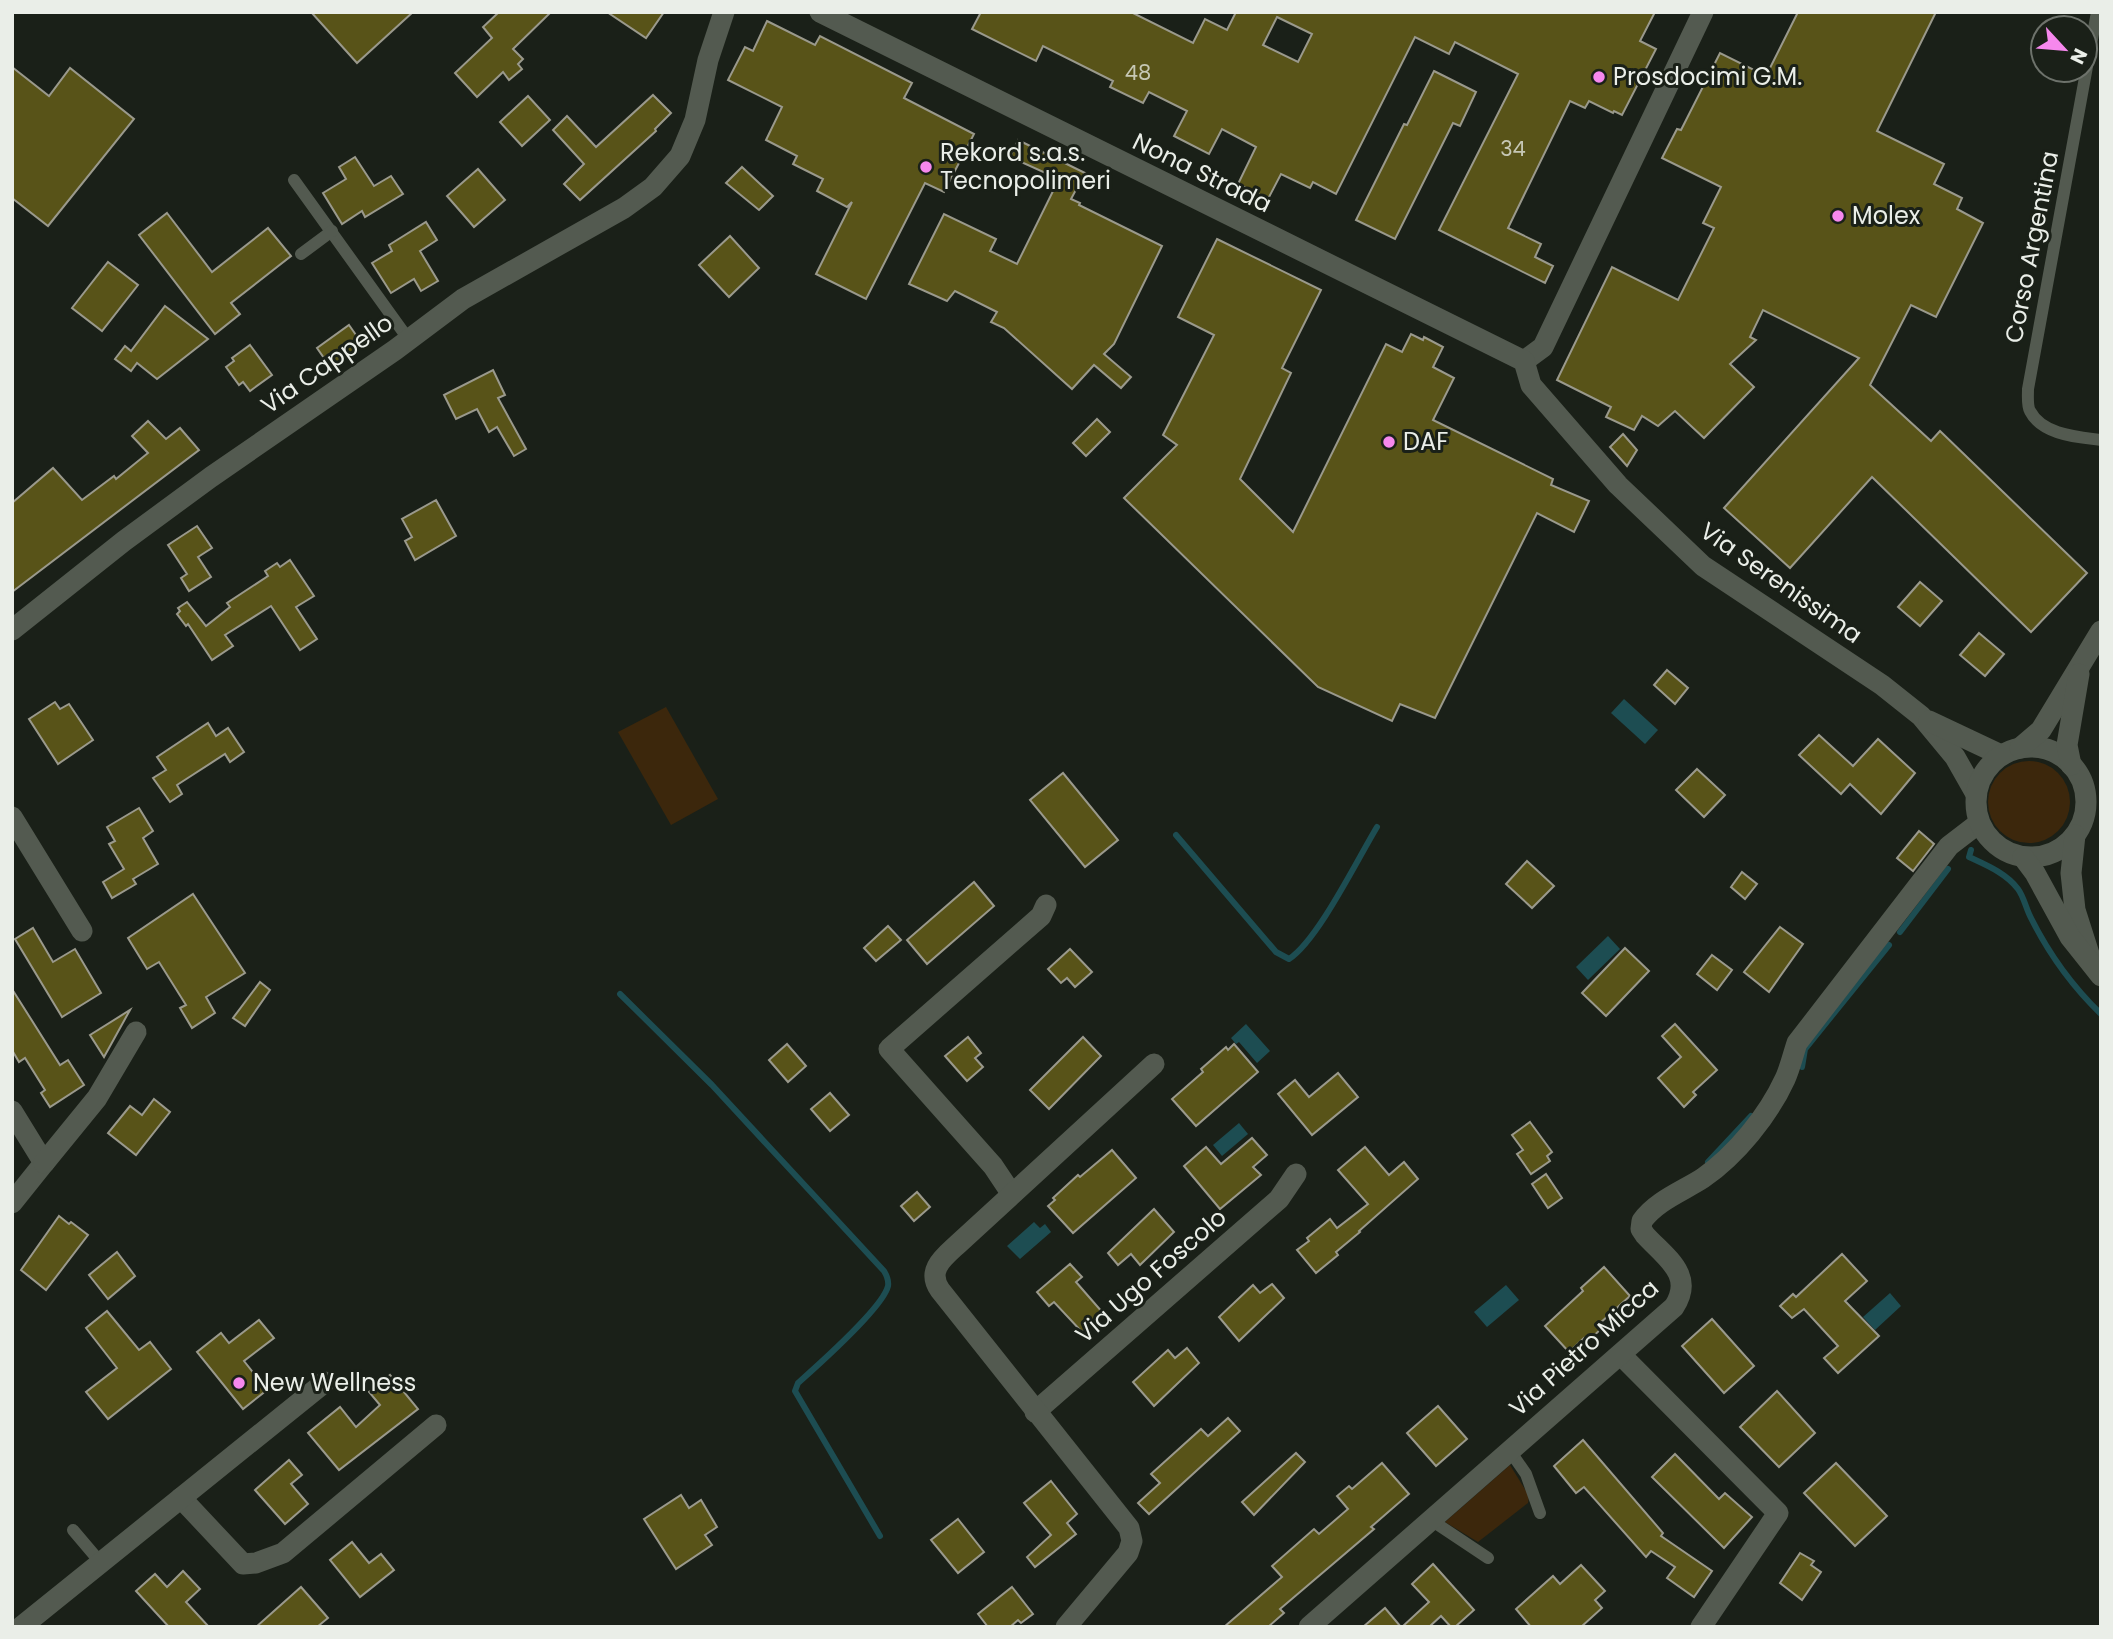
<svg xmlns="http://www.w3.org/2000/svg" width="2113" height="1639" font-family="Poppins,sans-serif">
  <rect width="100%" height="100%" fill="#1a2018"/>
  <g fill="#3c270c">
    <path d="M666,707L718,799L671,825L618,732Z"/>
    <circle cx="2029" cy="802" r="41"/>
    <path d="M1510,1465L1529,1496L1528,1503L1478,1542L1445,1522Z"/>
  </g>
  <g fill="#1d4d52">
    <path d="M1624,699L1658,730L1645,744L1611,713Z"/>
    <path d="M1608,936L1620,949L1588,980L1576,967Z"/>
    <path d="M1246,1024L1270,1051L1257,1063L1239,1042L1236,1044L1231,1038Z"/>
    <path d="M1239,1123L1248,1134L1222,1156L1213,1145Z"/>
    <path d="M1034,1222L1040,1228L1045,1224L1051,1232L1020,1259L1007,1246Z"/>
    <path d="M1506,1285L1519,1300L1487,1327L1474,1312Z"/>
    <path d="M1890,1293L1901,1306L1875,1330L1863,1317Z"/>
  </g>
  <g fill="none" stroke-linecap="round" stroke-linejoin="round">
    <g stroke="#1d4d52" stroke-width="6">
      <path d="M1176,835L1276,952L1289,959C1318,940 1357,860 1377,827"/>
      <path d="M1971,850L1969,857C1986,865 2006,873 2018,889C2024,897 2026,909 2031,918C2049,954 2072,986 2101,1014"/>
      <path d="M1900,932L1948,869"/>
      <path d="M620,994L712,1085L884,1271C887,1276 889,1280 888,1286C883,1308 817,1366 798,1383L795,1391L880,1536"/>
      <path d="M1802,1067L1805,1049L1889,945"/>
      <path d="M1708,1162L1751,1116"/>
    </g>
  </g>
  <g fill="#585318" stroke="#9a998c" stroke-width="2" fill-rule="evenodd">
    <path d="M311,12H413L357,63Z"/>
    <path d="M499,12H551L513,49L523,59L518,64L522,69L509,80L503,72L477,97L455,73L492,38L483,27Z"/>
    <path d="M607,12H664L646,38Z"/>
    <path d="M981,12H1131L1193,43L1205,19L1227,30L1236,12H1655L1640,41L1656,49L1622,115L1614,111L1613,113L1589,101L1585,108L1570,101L1508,228L1541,244L1535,257L1553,266L1545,283L1439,230L1518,74L1455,42L1449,54L1415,37L1336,194L1313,182L1310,188L1281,174L1268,199L1238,184L1256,147L1222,129L1209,154L1174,136L1187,111L1149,92L1143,103L1110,87L1113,81L1043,46L1036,61L972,29ZM1277,17L1312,34L1298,62L1263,45Z"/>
    <path d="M1798,12H1936L1877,131L1944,164L1934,184L1962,198L1957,209L1983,223L1936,317L1911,305L1870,385L1931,441L1940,431L2087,573L2031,632L1872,477L1790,568L1724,508L1859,358L1763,310L1750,337L1756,340L1730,364L1754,387L1704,438L1675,411L1658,426L1642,416L1634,430L1606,417L1611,407L1557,380L1612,267L1678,300L1714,228L1703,223L1721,187L1662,158L1677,129L1681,130L1720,53L1766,76Z"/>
    <path d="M767,21L815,45L820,36L912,83L904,98L974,134L944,192L925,183L866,299L816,274L852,202L847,207L817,191L823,179L793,164L797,156L766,140L782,107L728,80L745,47L753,51Z"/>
    <path d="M12,67L49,96L70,68L134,119L48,226L12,198Z"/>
    <path d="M1434,71L1476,92L1460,126L1453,123L1395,239L1356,220L1404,124L1407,125Z"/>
    <path d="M653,95L671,113L655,129L656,131L580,200L564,184L584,164L553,130L567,116L596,147Z"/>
    <path d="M528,96L550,120L522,146L500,122Z"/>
    <path d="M1018,140L1085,173L1071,199L1080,203L1079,205L1162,246L1114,344L1104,354L1131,377L1121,388L1094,365L1072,389L1004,328L991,322L997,312L955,291L947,301L909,284L944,214L996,239L990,251L1017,264L1059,179L1010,157Z"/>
    <path d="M355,157L374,186L391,176L403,194L365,217L362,211L342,224L323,193L346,179L339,167Z"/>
    <path d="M742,167L773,196L759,210L726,183Z"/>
    <path d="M478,169L505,200L474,227L447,196Z"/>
    <path d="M167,213L212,272L268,228L291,256L231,303L240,314L215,334L139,235Z"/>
    <path d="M426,222L437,240L420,251L438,281L421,291L414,279L391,293L372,263L392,251L389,245Z"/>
    <path d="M730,236L759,268L729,297L699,265Z"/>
    <path d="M1217,239L1321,290L1282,368L1291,373L1240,479L1293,532L1386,344L1402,352L1411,334L1423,340L1424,337L1443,347L1433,367L1454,378L1433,420L1553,479L1551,485L1589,501L1574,532L1537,513L1435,718L1400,704L1392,721L1318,687L1124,498L1177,445L1163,435L1214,335L1178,317Z"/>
    <path d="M108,262L138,285L102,331L72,308Z"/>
    <path d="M165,306L208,339L157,379L137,363L131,371L115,359L125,346L131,351Z"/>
    <path d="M349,325L363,345L331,368L317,348Z"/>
    <path d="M250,345L272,375L250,391L243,382L239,385L226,367L234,361L232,358Z"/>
    <path d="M493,370L505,395L498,398L526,449L514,456L497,427L489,432L477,409L456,419L444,395Z"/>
    <path d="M1097,419L1110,432L1086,456L1073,443Z"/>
    <path d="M148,421L166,439L180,428L199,450L12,592V503L53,468L82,500L114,476L116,479L148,453L132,436Z"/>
    <path d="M1623,434L1637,450L1627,466L1610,447Z"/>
    <path d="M436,500L456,536L415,560L405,541L412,537L402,519Z"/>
    <path d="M197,526L212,548L198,557L211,577L189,591L181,578L187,574L168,545Z"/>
    <path d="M290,560L314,596L296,607L317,639L300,650L271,606L225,635L233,646L212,660L188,624L186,626L177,614L180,611L178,608L187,602L206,626L230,607L227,603L268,576L265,571L277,563L280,567Z"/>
    <path d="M1920,582L1942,601L1920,626L1898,607Z"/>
    <path d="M1979,633L2004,654L1985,676L1960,655Z"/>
    <path d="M1667,670L1688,688L1675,704L1654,685Z"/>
    <path d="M55,702L60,709L69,704L93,740L58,764L29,719Z"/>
    <path d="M208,723L216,736L228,728L244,752L230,762L225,754L177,785L182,794L170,802L153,778L166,770L157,757Z"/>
    <path d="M1819,735L1853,766L1878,739L1915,773L1881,814L1850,784L1841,794L1799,755Z"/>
    <path d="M1697,769L1725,795L1704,817L1676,790Z"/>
    <path d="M1063,773L1118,840L1085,867L1030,800Z"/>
    <path d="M139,808L153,831L143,838L158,864L133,879L136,884L112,898L103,882L124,869L109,844L115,841L107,827Z"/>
    <path d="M1919,831L1934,844L1913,871L1897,858Z"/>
    <path d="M1527,861L1554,886L1532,908L1506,884Z"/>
    <path d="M1742,872L1757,884L1745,899L1731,887Z"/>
    <path d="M974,882L994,906L927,964L907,940Z"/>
    <path d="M193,894L245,973L206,997L215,1013L192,1028L180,1008L186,1005L159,962L147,969L128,938Z"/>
    <path d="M888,926L901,940L876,961L864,948Z"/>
    <path d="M1780,927L1803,944L1769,992L1744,972Z"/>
    <path d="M33,928L53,962L75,949L101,993L62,1017L15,939Z"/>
    <path d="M1625,948L1649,971L1606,1016L1582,993Z"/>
    <path d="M1070,949L1092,972L1075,987L1067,978L1061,983L1048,969Z"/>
    <path d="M1712,955L1732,970L1717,990L1697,974Z"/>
    <path d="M260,982L270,990L245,1026L233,1018Z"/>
    <path d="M12,989L60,1065L68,1060L84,1085L50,1107L41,1093L45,1090L25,1058L19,1062L12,1050Z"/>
    <path d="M130,1010L104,1057L90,1035Z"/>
    <path d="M1675,1024L1717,1070L1693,1092L1696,1095L1684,1107L1658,1078L1681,1057L1662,1036Z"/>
    <path d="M968,1037L981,1053L975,1058L983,1067L967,1081L945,1056Z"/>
    <path d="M1083,1037L1101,1056L1049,1109L1030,1090Z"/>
    <path d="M787,1044L806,1066L788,1082L769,1060Z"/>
    <path d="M1234,1044L1258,1072L1196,1126L1172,1099L1203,1072L1201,1069L1226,1047L1228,1050Z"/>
    <path d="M1338,1073L1358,1097L1312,1135L1278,1094L1295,1080L1309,1097Z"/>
    <path d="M830,1093L849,1115L830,1131L811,1109Z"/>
    <path d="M154,1099L170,1112L136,1155L108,1133L130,1106L142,1115Z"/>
    <path d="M1530,1122L1552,1152L1547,1156L1550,1161L1531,1174L1517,1154L1523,1150L1512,1135Z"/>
    <path d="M1252,1138L1267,1155L1253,1167L1261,1175L1220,1209L1184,1166L1206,1147L1221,1164Z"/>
    <path d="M1365,1147L1389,1175L1404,1162L1418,1179L1359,1231L1360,1232L1336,1252L1338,1255L1316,1273L1297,1250L1309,1241L1307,1238L1330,1219L1337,1228L1368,1204L1338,1170Z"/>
    <path d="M1112,1150L1136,1178L1073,1233L1048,1206L1055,1200L1053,1198L1078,1175L1080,1177Z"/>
    <path d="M1546,1174L1562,1198L1548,1208L1532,1184Z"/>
    <path d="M917,1192L930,1207L914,1221L901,1206Z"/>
    <path d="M1154,1209L1174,1232L1140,1265L1131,1254L1118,1265L1108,1253Z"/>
    <path d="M59,1216L69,1224L71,1222L88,1235L46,1290L21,1270Z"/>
    <path d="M117,1252L135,1276L108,1299L89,1275Z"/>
    <path d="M1842,1254L1867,1281L1845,1301L1879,1336L1838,1373L1824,1358L1838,1346L1804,1309L1792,1318L1780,1306L1793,1294L1796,1297Z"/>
    <path d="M1070,1264L1082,1277L1076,1282L1103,1313L1082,1332L1054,1302L1049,1306L1037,1292Z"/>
    <path d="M1604,1267L1630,1296L1598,1325L1601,1329L1587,1342L1584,1338L1569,1352L1545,1326L1583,1291L1581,1288Z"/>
    <path d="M1272,1284L1284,1298L1239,1341L1219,1317L1253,1285L1260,1293Z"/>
    <path d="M107,1311L139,1350L150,1342L171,1369L108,1419L86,1392L117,1368L86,1328Z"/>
    <path d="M1712,1319L1754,1366L1724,1393L1682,1346Z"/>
    <path d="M259,1320L274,1338L244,1361L267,1390L243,1409L197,1352L221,1333L229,1343Z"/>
    <path d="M1187,1348L1199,1363L1154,1406L1133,1382L1168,1350L1175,1358Z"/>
    <path d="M390,1375L418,1409L339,1470L308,1433L340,1407L356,1427L380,1405L369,1392Z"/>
    <path d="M1777,1391L1815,1433L1779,1467L1740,1427Z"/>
    <path d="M1438,1406L1467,1439L1436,1466L1407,1433Z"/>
    <path d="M1228,1418L1240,1431L1149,1514L1138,1503L1160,1483L1151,1474L1201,1429L1208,1436Z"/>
    <path d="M1583,1440L1663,1533L1661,1536L1712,1571L1694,1597L1667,1578L1675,1567L1651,1551L1646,1557L1584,1487L1576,1493L1554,1466Z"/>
    <path d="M1296,1453L1305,1462L1254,1515L1242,1502Z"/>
    <path d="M1675,1454L1719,1499L1725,1493L1752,1517L1724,1548L1652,1477Z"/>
    <path d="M289,1460L302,1475L291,1484L308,1504L285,1524L255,1490Z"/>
    <path d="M1382,1463L1409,1494L1371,1527L1374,1529L1280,1609L1284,1613L1268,1627H1224L1282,1577L1272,1566L1314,1529L1319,1534L1348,1509L1337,1496L1349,1486L1352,1489Z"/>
    <path d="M1836,1463L1887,1516L1855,1546L1804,1493Z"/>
    <path d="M1051,1481L1077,1514L1067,1523L1076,1534L1035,1567L1027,1557L1051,1535L1024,1503Z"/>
    <path d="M681,1495L689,1508L701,1500L717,1527L705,1535L712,1545L676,1569L644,1519Z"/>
    <path d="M958,1519L984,1552L958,1573L931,1540Z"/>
    <path d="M352,1542L369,1563L381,1554L394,1570L360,1597L330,1560Z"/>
    <path d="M1800,1553L1814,1561L1811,1565L1821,1572L1802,1600L1780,1583Z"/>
    <path d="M1433,1564L1474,1610L1455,1627H1451L1441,1616L1429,1627H1402L1429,1602L1412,1584Z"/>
    <path d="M1581,1565L1605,1591L1595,1600L1602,1608L1581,1627H1531L1516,1609L1553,1576L1560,1584Z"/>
    <path d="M183,1571L200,1589L186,1602L209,1627H169L136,1591L155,1574L167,1587Z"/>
    <path d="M301,1587L328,1618L317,1627H256Z"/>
    <path d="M1012,1587L1033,1614L1021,1623L1018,1620L1010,1627H988L978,1614Z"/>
    <path d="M1385,1608L1401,1627H1363Z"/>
  </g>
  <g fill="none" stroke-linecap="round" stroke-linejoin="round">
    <g stroke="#535a50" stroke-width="12">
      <path d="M2097,12L2028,389C2028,396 2027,406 2030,411C2042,435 2078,437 2101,440"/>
      <path d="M294,180L409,340"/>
      <path d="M301,254L332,231"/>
      <path d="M1510,1451L1526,1474L1540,1513"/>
      <path d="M1431,1520L1488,1558"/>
      <path d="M73,1530L101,1563"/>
    </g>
    <g stroke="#535a50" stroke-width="21">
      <path d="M1524,361L1543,347L1703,12"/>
      <path d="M12,630L124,541L211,477L395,350L463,299L624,208L653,187L680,156L695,120L708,60L724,12"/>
      <path d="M12,817L82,931"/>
      <path d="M12,1111L44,1163L12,1203"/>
      <path d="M44,1163L97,1098L136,1032"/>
      <path d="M1011,1193L993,1166L889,1049L1041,916L1046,905"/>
      <path d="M1621,1355L1778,1513L1701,1627"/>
      <path d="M1035,1412L1279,1199L1296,1174"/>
      <path d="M181,1498L243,1564L256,1563L283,1553L436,1425"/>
      <path d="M21,1627L325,1382"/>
      <path d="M1066,1627L1128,1553L1132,1541L1129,1528L940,1290C926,1270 944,1257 958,1244L1154,1064"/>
      <path d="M1309,1627L1674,1307C1695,1275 1666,1258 1645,1235L1641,1229L1642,1221C1656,1201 1683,1191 1703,1178C1736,1155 1768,1116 1785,1079C1790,1068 1793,1055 1797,1043L1949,846L1979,823"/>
    </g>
    <g stroke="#535a50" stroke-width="21">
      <path d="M820,12L1524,361L1531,385L1618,485L1703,566L1882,685L1921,716L1955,757L1976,794"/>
      <path d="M1929,721L2001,755"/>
      <circle cx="2031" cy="802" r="55"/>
      <path d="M2020,748L2041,730L2101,631"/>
      <path d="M2071,765L2067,745L2079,674"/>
      <path d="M2075,835L2071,873L2075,910L2089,954"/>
      <path d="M2023,857L2035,873L2070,937L2101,976"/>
    </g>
  </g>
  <g fill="#f688ed" stroke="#1a2018" stroke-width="2.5">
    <circle cx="1599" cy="77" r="7"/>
    <circle cx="926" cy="167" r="7"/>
    <circle cx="1838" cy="216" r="7"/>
    <circle cx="1389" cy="442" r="7"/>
    <circle cx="239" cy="1383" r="7"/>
  </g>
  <g text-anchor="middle" stroke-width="6" stroke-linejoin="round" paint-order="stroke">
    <g font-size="21" fill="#c6c7b4">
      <text x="1138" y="80">48</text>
      <text x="1513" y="156">34</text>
    </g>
    <g font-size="24" fill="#eaeee8" stroke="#1a2018" text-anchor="start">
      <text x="1613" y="85">Prosdocimi G.M.</text>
      <text x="940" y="161">Rekord s.a.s.<tspan x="940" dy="28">Tecnopolimeri</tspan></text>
      <text x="1852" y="224">Molex</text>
      <text x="1403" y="450">DAF</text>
      <text x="253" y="1391">New Wellness</text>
    </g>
    <g font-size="24" fill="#eaeee8" stroke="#1a2018">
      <text transform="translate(1202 173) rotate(26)" y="8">Nona Strada</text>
      <text transform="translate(2032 247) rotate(-79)" y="8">Corso Argentina</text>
      <text transform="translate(327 364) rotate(-35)" y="8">Via Cappello</text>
      <text transform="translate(1781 583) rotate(35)" y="8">Via Serenissima</text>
      <text transform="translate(1151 1276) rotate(-41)" y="8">Via Ugo Foscolo</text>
      <text transform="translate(1584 1348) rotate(-42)" y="8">Via Pietro Micca</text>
    </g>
  </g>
  <rect width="2113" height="1639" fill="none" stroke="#eaeee8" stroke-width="28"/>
  <g transform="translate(2064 49) rotate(116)"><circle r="33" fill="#1a2018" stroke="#6d726b" stroke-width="2"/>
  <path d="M0-5L12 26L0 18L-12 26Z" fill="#f688ed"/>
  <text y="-10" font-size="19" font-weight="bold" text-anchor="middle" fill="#eaeee8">N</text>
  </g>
</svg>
